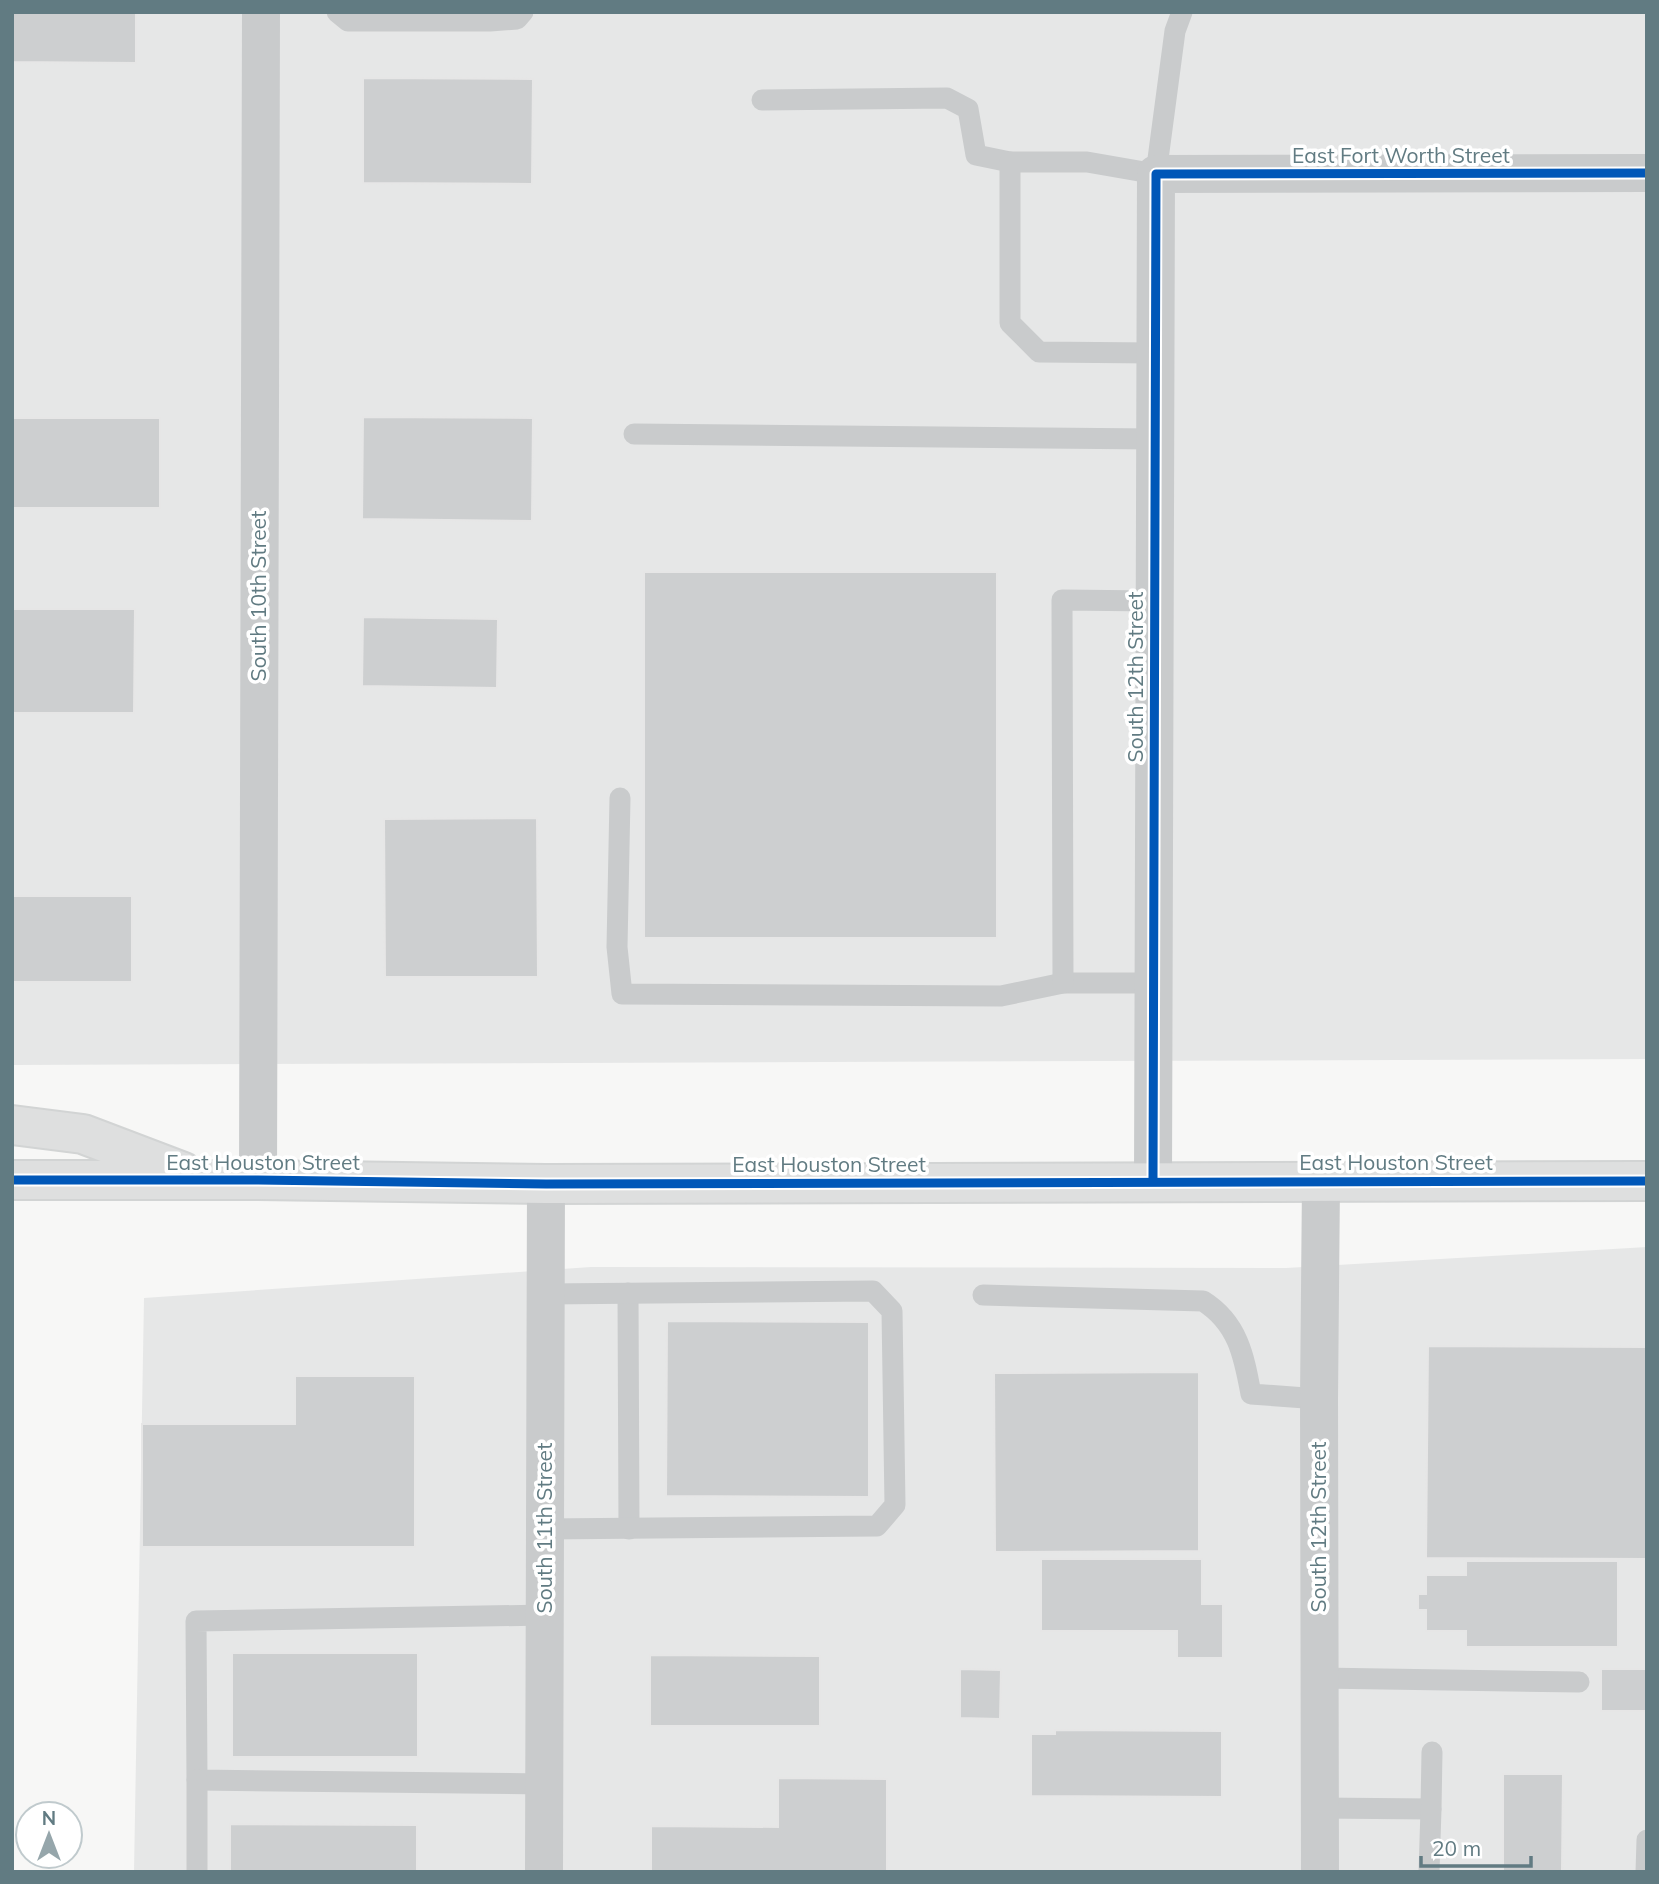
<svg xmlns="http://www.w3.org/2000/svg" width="1659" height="1884" font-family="Mulish,sans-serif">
  <rect width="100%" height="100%" fill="#f7f7f6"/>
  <g fill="#e6e7e7">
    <path d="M12,12H1647V1059L12,1065Z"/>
    <path d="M1647,1247V1872H134L144,1298L591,1267L1286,1268Z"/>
  </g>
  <g fill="#cdcfd0" stroke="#e6e6e6" stroke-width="2">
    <path d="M12,12H136V63L12,62Z"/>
    <path d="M363,78L533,79L532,184L363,183Z"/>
    <path d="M363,417L533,418L532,521L362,519Z"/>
    <rect x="12" y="418" width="148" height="90"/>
    <rect x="644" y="572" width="353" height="366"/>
    <path d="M12,609H135L134,713H12Z"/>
    <path d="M363,617L498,619L497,688L362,686Z"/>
    <path d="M537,818L538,977H385L384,819Z"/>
    <rect x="12" y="896" width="120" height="86"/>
    <path d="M667,1321L869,1322V1497L666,1496Z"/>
    <path d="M1428,1346L1647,1347V1559L1426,1558Z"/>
    <path d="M1199,1372V1551L995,1552L994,1373Z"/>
    <path d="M295,1376H415V1547H142V1424H295Z"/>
    <path d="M1041,1559H1202V1604H1223V1658H1177V1631H1041Z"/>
    <path d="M1466,1561H1618V1647H1466V1631H1426V1610H1418V1594H1426V1575H1466Z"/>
    <rect x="232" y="1653" width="186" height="104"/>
    <path d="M650,1655L820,1656V1726H650Z"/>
    <path d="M960,1669L1001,1670L1000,1719L960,1718Z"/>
    <rect x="1601" y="1669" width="46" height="42"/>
    <path d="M1055,1730L1222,1731V1797L1031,1796V1734H1055Z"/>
    <path d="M1503,1774H1563L1562,1871H1503Z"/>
    <path d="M778,1778L887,1779V1872H651V1826L778,1827Z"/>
    <path d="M230,1824L417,1825V1872H230Z"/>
  </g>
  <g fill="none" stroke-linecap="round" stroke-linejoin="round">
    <defs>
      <g id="secondary">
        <path d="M12,1125L83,1134L183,1172"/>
        <path d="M12,1180H258L546,1184L1647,1181"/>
      </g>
    </defs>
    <use href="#secondary" stroke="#d2d4d4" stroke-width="42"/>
    <g stroke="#c9cbcc" stroke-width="21">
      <path d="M337,12L348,21H490L517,19L523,12"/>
      <path d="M762,100L947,98L968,109L976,155L1010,162"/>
      <path d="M1154,353L1039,352L1010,323V162H1087L1156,174L1175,31L1182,12"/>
      <path d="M634,434L1154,439"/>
      <path d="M620,798L617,947L622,994L1001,996L1063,983H1153"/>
      <path d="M1063,983L1062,600L1154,601"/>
      <path d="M628,1293L629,1529"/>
      <path d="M983,1295L1203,1301C1238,1323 1244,1356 1251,1394L1319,1399"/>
      <path d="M545,1529L877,1526L895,1505L892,1311L873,1291L546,1294"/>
      <path d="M545,1615L196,1621L197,1780L545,1784"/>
      <path d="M1320,1678L1579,1682"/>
      <path d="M1320,1808L1431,1809L1432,1752"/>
      <path d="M197,1872V1780"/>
      <path d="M1429,1872L1431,1809"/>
      <path d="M1646,1872L1647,1840"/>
    </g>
    <g stroke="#c9cbcc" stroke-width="38">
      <path d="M258,1180L261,12"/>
      <path d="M1153,1181L1156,174L1647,173"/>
      <path d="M544,1872L546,1184"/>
      <path d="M1320,1872L1319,1399L1321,1182"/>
    </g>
    <use href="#secondary" stroke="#dedfdf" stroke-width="38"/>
    <defs>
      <g id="cycleway">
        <path d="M12,1180H258L546,1184L1647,1181"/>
        <path d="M1153,1181L1156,174L1647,173"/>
      </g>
    </defs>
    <use href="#cycleway" stroke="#fff" stroke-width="13"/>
    <use href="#cycleway" stroke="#0057b8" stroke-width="9"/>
  </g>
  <g text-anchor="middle" stroke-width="7" stroke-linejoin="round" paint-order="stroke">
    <g font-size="21" fill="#617b82" stroke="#fff">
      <text x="1401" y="163">East Fort Worth Street</text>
      <text transform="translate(259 596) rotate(-90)" y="7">South 10th Street</text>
      <text transform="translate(1136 677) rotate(-90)" y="7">South 12th Street</text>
      <text x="263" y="1170">East Houston Street</text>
      <text x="1396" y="1170">East Houston Street</text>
      <text x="829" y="1172">East Houston Street</text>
      <text transform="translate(1319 1527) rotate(-90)" y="7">South 12th Street</text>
      <text transform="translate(545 1528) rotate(-90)" y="7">South 11th Street</text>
    </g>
  </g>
  <rect width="1659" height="1884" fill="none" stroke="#617b82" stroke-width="28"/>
  <g transform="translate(49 1835)"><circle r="33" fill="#ffffff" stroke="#c0cacd" stroke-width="2"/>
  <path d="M0-5L12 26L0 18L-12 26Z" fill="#96a6ab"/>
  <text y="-10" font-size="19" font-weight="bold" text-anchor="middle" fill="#617b82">N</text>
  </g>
  <path d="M1421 1856v10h110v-10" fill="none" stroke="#617b82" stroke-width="3.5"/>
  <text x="1432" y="1856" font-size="21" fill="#617b82" stroke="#ffffff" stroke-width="5" paint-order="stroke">20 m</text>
</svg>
